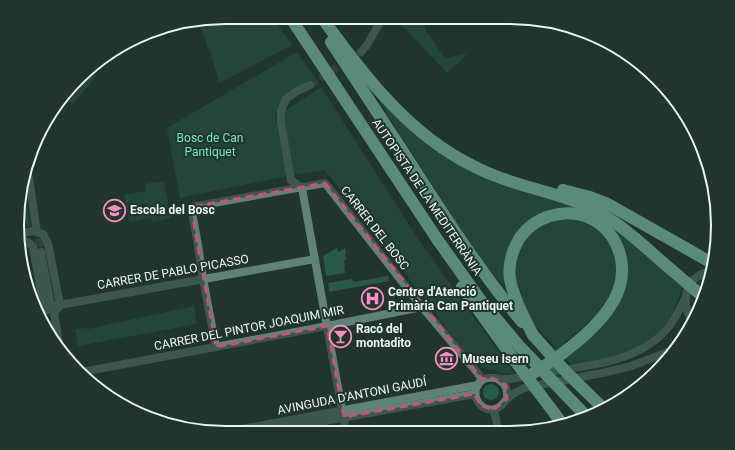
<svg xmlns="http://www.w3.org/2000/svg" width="735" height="450" font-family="Roboto,sans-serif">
  <rect width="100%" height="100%" fill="#21352e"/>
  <g fill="#28594a">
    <path d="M225,17H272L292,45L219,83L213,61L198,21Z"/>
    <path d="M409,18H410L413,23L423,21L426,31L445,58L465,54L466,56L447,73L401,24Z"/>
    <path d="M297,52L315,78L281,101L275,116L287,176L180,198L167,128Z"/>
    <path d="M88,71L96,77L73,104L64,96Z"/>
    <path d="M367,82L447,155L601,217L683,285C679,296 676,307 670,317C650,354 608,358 571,365L563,356L626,280L603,221L539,216L507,256L504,287L480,257L454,219Z"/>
    <path d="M321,87L421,243L514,373C506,375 503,374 496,371C493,370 489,370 486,369C478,366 472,359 466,353L325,170L293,175L283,117L285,111Z"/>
    <path d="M164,181L171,218L152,222L151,218L129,222L127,209L149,205V203L127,208L124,195L146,191L145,184Z"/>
    <path d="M26,196L31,226L18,228L17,225L21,198Z"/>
    <path d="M562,218L582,219L597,227L605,236L615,253L618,272L612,293L603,309L582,328L557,349L535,325L526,308L516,279L515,266L518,251L527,235L543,223Z"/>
    <path d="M337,248L338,252L345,248L346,253L345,254L346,260H344L345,267H344L345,273L326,276L323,256Z"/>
    <path d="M388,276L389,281L329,292L328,283L352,279L353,282Z"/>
    <path d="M194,306L197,324L78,346L75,329L87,328L88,329Z"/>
    <circle cx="491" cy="392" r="8"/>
  </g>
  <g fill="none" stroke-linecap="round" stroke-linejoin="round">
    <g stroke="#3f524b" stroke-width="8" stroke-dasharray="8 4" stroke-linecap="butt">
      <path d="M310,85L348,60"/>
      <path d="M36,227L41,252"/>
    </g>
    <g stroke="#618276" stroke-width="8">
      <path d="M361,52L367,45L382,19L385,18"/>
      <path d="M310,85L297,91L286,99L281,111V123L291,180L302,188L346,432"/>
      <path d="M26,170L29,178L36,226"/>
      <path d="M18,234L33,231L43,234L48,243L60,305L54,313"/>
      <path d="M20,242H28L33,247L44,308L48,310"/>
      <path d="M41,252L51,306L54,313L60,349"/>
      <path d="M37,309L315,259"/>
      <path d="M691,319C679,298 688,276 711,271"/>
      <path d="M216,347L203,279L198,245L191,207L325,183L422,307L476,371L480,376L481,381"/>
      <path d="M82,372L327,326L422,307"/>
      <path d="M541,373C583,366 637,364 667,329C675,320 680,308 686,297"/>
      <path d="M530,375C522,377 514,379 505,379C498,379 491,376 484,379C468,387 476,413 495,409C501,408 504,402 508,398C513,393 519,391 524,388L607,372L631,366L676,349"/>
      <path d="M498,379C506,384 508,389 507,399"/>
      <path d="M493,410L496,418L498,432"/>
      <path d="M231,431L478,385"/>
      <path d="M263,432L475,394"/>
    </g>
    <g stroke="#9ff4d8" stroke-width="12">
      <path d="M290,17L437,239L479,298L520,347"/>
      <path d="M322,18C361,71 402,126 460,159C471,165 482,171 493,175C522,187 553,192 582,204C618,219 644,247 674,272"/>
      <path d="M331,42C355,79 380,116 404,153C441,211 478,269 522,322"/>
      <path d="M563,190L590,197L606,203L712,263"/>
      <path d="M462,287L515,361"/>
      <path d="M532,374C559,357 597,330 613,302C640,257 603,200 550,216C537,220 527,227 519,239C512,251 508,265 510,279C513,296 525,320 533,335"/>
    </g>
    <g stroke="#9ff4d8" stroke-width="12">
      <path d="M674,272L702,296"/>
      <path d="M533,335L567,373L604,409"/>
      <path d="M520,347L587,417"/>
      <path d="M515,361L564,426"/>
    </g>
  </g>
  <path d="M0 0H735V450H0ZM325,183L482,379L492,378L506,385L507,399L493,410L480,405L475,394L344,417L327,326L216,347L191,207Z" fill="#21352e" fill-opacity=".55" fill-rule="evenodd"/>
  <path fill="none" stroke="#cc4f80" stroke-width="3" stroke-dasharray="8 5" stroke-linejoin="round" d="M325,183L482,379L492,378L506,385L507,399L493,410L480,405L475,394L344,417L327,326L216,347L191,207Z"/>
  <defs>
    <symbol id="school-ring" viewBox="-11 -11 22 22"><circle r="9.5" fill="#21352e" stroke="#fc8fc2" stroke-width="1.5"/><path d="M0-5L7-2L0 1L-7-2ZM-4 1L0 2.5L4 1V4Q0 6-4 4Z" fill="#fc8fc2"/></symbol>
    <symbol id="hospital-ring" viewBox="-11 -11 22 22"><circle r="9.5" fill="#21352e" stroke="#fc8fc2" stroke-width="1.5"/><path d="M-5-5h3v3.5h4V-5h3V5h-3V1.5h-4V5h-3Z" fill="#fc8fc2"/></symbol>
    <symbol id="bar-ring" viewBox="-11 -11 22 22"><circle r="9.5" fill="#21352e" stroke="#fc8fc2" stroke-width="1.5"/><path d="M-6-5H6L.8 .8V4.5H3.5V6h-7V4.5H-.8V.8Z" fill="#fc8fc2"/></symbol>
    <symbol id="museum-ring" viewBox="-11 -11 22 22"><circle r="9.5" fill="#21352e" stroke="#fc8fc2" stroke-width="1.5"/><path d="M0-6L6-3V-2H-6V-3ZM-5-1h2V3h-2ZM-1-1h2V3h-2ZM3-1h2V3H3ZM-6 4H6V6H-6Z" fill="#fc8fc2"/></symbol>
  </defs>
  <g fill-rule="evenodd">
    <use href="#school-ring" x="102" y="198" width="25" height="25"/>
    <use href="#hospital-ring" x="360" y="286" width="25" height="25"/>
    <use href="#bar-ring" x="328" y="324" width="25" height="25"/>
    <use href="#museum-ring" x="434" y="346" width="25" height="25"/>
  </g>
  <g text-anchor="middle" stroke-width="4" stroke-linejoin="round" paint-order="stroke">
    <g font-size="12" fill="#71e9c5" stroke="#21352e">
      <text x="210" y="142">Bosc de Can<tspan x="210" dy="14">Pantiquet</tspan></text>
    </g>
    <g font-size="12" fill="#e9f5f1" stroke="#21352e">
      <text transform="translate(427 197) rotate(56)" y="4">AUTOPISTA DE LA MEDITERRÀNIA</text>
      <text transform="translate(375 228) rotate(52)" y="4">CARRER DEL BOSC</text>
      <text transform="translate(173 272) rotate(-10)" y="4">CARRER DE PABLO PICASSO</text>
      <text transform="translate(249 328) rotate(-11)" y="4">CARRER DEL PINTOR JOAQUIM MIR</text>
      <text transform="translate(352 396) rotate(-11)" y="4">AVINGUDA D'ANTONI GAUDÍ</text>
    </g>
    <g font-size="12" font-weight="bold" fill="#e9f5f1" stroke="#21352e" text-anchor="start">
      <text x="130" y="214">Escola del Bosc</text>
      <text x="388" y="296">Centre d'Atenció<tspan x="388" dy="14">Primària Can Pantiquet</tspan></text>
      <text x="356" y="333">Racó del<tspan x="356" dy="14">montadito</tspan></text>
      <text x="462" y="363">Museu Isern</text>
    </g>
  </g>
  <path d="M0 0H735V450H0ZM225 24H510A201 201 0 0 1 711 225V225A201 201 0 0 1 510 426H225A201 201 0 0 1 24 225V225A201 201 0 0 1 225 24Z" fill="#21352e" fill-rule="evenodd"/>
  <path fill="none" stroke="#e9f5f1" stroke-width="2" d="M225 24H510A201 201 0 0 1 711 225V225A201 201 0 0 1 510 426H225A201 201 0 0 1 24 225V225A201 201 0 0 1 225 24Z"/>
</svg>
